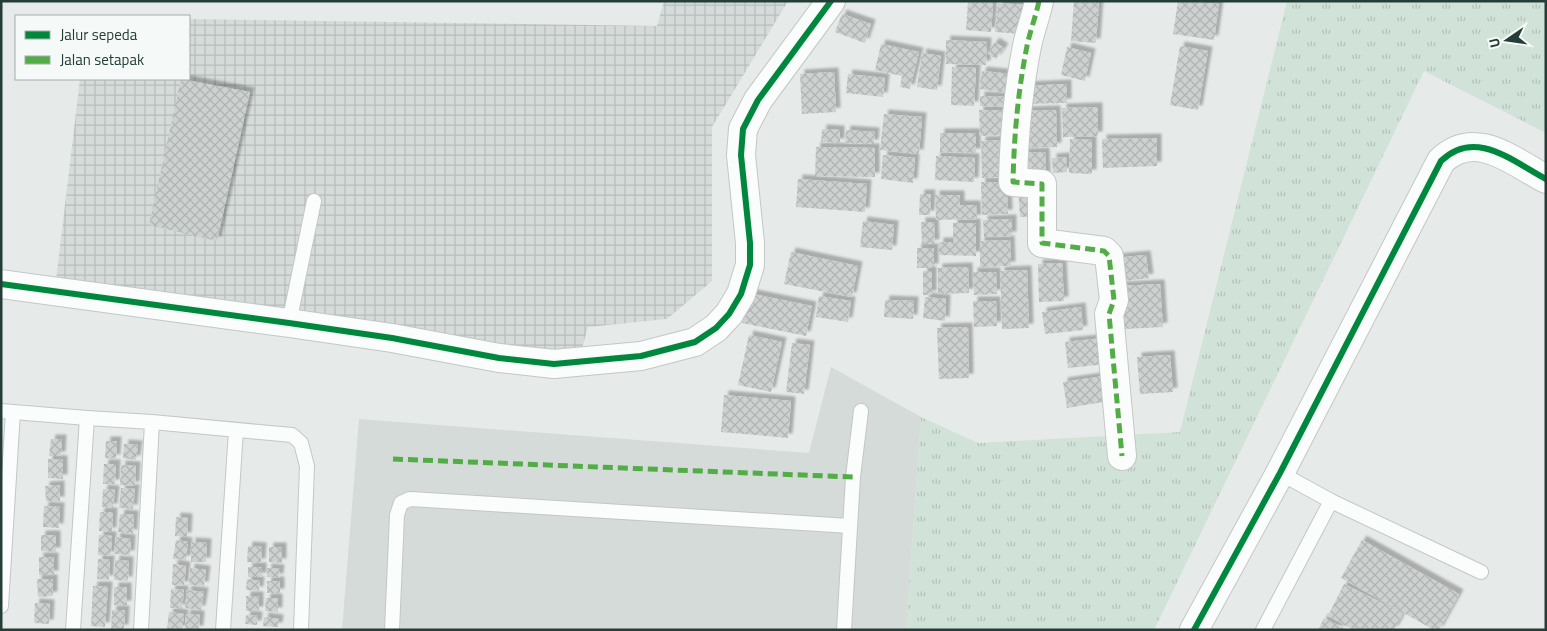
<svg xmlns="http://www.w3.org/2000/svg" width="1547" height="631" font-family="'Titillium Web',sans-serif">
  <defs>
    <pattern id="industrial-grid" width="8" height="8" patternUnits="userSpaceOnUse" patternTransform="scale(1.25)"><rect width="8" height="8" fill="#d5dbd9"/><path d="M0 4h8M4 0v8" fill="none" stroke="#b7bdbb"/></pattern>
    <pattern id="grass-tufts" width="24" height="20" patternUnits="userSpaceOnUse" patternTransform="scale(1.25)"><rect width="24" height="20" fill="#d1e2d8"/><path d="M3 7l-1-3M5 7V3M7 7l1-3M15 17l-1-3M17 17v-4M19 17l1-3" fill="none" stroke="#b3c3ba"/></pattern>
    <pattern id="building-cross-hatch" width="8" height="8" patternUnits="userSpaceOnUse" patternTransform="scale(1.25)"><rect width="8" height="8" fill="#cdd2d0"/><path d="M0 0l8 8M0 8l8-8" fill="none" stroke="#b0b5b3"/></pattern>
    <filter id="shadow"><feDropShadow dx="4.5" dy="-4.5" stdDeviation="1" flood-color="#0004"/></filter>
  </defs>
  <rect width="100%" height="100%" fill="#e6eae9"/>
  <path fill="#d5dbd9" d="M831,367L921,417L906,630H342L359,419L809,453Z"/>
  <path fill="url(#industrial-grid)" d="M664,1H788L712,127V281L667,319L588,327L575,373L54,297L80,79H189V19L657,26Z"/>
  <path fill="url(#grass-tufts)" d="M1287,1H1546V133L1424,71L1154,630H906L921,417L978,443L1180,432Z"/>
  <g fill="url(#building-cross-hatch)" filter="url(#shadow)">
    <path d="M968,1L993,3L991,32L966,30Z"/>
    <path d="M1074,1L1099,2L1096,43L1071,41Z"/>
    <path d="M1178,1L1219,4L1214,40L1173,34Z"/>
    <path d="M998,3L1024,5L1022,34L995,32Z"/>
    <path d="M842,14L871,24L865,43L835,32Z"/>
    <path d="M946,40L987,42L986,65L946,64Z"/>
    <path d="M995,42L1004,48L996,59L987,53Z"/>
    <path d="M881,44L919,52L910,89L900,87L902,76L875,70Z"/>
    <path d="M1180,46L1208,51L1198,110L1170,105Z"/>
    <path d="M1067,47L1091,53L1085,81L1061,75Z"/>
    <path d="M922,53L941,56L937,90L917,87Z"/>
    <path d="M952,67L976,68L974,106L951,105Z"/>
    <path d="M982,71L1011,74L1008,93L979,89Z"/>
    <path d="M834,72L836,112L802,114L800,74Z"/>
    <path d="M848,74L885,78L883,97L846,93Z"/>
    <path d="M181,79L250,92L217,241L149,225Z"/>
    <path d="M1067,84V103L1024,104V86Z"/>
    <path d="M980,96L1008,97V107L980,106Z"/>
    <path d="M1098,107V136L1063,137L1062,108Z"/>
    <path d="M979,110H1005L1006,135L980,136Z"/>
    <path d="M1056,110L1057,147L1024,148L1023,111Z"/>
    <path d="M884,114L922,117L919,154L880,150Z"/>
    <path d="M822,129L840,130V143L821,142Z"/>
    <path d="M846,130L875,132L874,144L845,143Z"/>
    <path d="M940,133H976V153L940,152Z"/>
    <path d="M1157,138V166L1103,168L1102,139Z"/>
    <path d="M1070,139L1092,140V174L1069,173Z"/>
    <path d="M1003,140L1004,177L982,178L981,141Z"/>
    <path d="M816,147L875,148V177L815,176Z"/>
    <path d="M1045,152L1046,177L1020,178L1019,153Z"/>
    <path d="M883,155L915,158L913,183L881,179Z"/>
    <path d="M936,156L975,158L974,182L935,180Z"/>
    <path d="M1066,157L1067,172L1053,173L1052,158Z"/>
    <path d="M798,179L867,184L865,212L796,207Z"/>
    <path d="M981,182H1007L1008,214L982,215Z"/>
    <path d="M1018,187L1039,189V216L1020,217Z"/>
    <path d="M920,194H931L930,215H919Z"/>
    <path d="M935,195H960V205H976L977,219L936,220Z"/>
    <path d="M1012,219V236L984,237L983,220Z"/>
    <path d="M863,221L894,225L892,250L860,247Z"/>
    <path d="M921,222H934L935,244H922Z"/>
    <path d="M953,223H976V256L939,255V242H953Z"/>
    <path d="M1010,240L1011,266L980,267V241Z"/>
    <rect x="917" y="248" width="17" height="20"/>
    <path d="M791,252L858,266L852,297L784,284Z"/>
    <path d="M1146,255L1149,278L1118,282L1115,258Z"/>
    <path d="M1062,263L1064,301L1039,302L1038,264Z"/>
    <path d="M968,267L969,293L938,294V268Z"/>
    <path d="M1027,270L1029,328L1002,329L1000,271Z"/>
    <rect x="923" y="271" width="9" height="24"/>
    <path d="M973,272H996L997,294L974,295Z"/>
    <path d="M1160,284L1163,327L1124,329L1121,286Z"/>
    <path d="M748,293L812,306L806,336L742,323Z"/>
    <path d="M819,296L851,301L848,322L816,317Z"/>
    <path d="M925,297L946,299L945,321L923,318Z"/>
    <path d="M885,300L914,301L913,319L884,317Z"/>
    <path d="M973,301H996L997,326L974,327Z"/>
    <path d="M1081,307L1083,330L1045,334L1042,312Z"/>
    <path d="M968,327L969,378L939,379L937,328Z"/>
    <path d="M749,335L782,342L771,392L738,385Z"/>
    <path d="M1104,338L1107,364L1068,368L1065,342Z"/>
    <path d="M792,343L810,345L804,394L786,392Z"/>
    <path d="M1170,355L1173,392L1140,394L1137,357Z"/>
    <path d="M1104,376L1109,401L1067,408L1063,382Z"/>
    <path d="M724,395L791,401L788,438L721,432Z"/>
    <path d="M51,439H62L61,456H49Z"/>
    <path d="M106,441H117L116,459L105,458Z"/>
    <path d="M124,444L138,445L136,460L123,458Z"/>
    <path d="M48,459L63,460V479L48,478Z"/>
    <path d="M104,464H116L115,484H103Z"/>
    <path d="M121,465L136,466L135,486L120,485Z"/>
    <path d="M60,485V501H46L45,486Z"/>
    <path d="M121,488L135,489L133,509L119,508Z"/>
    <path d="M103,489L115,490L113,508L102,507Z"/>
    <path d="M44,506L60,507L59,528L43,527Z"/>
    <path d="M100,512H113L112,532L99,531Z"/>
    <path d="M120,514L134,515L133,534L118,532Z"/>
    <path d="M176,517L188,518L187,537L175,536Z"/>
    <path d="M41,535H56V552L41,551Z"/>
    <path d="M99,535L112,536L111,556L98,555Z"/>
    <path d="M116,537L131,539L130,555L114,554Z"/>
    <path d="M176,540L188,542L186,560L173,559Z"/>
    <path d="M1362,540L1459,594L1439,630H1434L1341,578Z"/>
    <path d="M191,542L207,543L206,562H191Z"/>
    <path d="M248,546L262,547L261,563L247,562Z"/>
    <path d="M269,547H282V563L269,562Z"/>
    <rect x="39" y="557" width="15" height="18"/>
    <path d="M98,559L110,560L109,580L97,579Z"/>
    <path d="M115,560L129,561L128,581L114,580Z"/>
    <path d="M173,564L186,566L184,586L172,585Z"/>
    <rect x="248" y="567" width="14" height="10"/>
    <path d="M190,568L206,570L204,586L189,585Z"/>
    <path d="M267,568L280,569L279,578L267,577Z"/>
    <path d="M37,579H53V596L38,597Z"/>
    <path d="M247,579L260,581L259,591L246,590Z"/>
    <rect x="267" y="581" width="13" height="12"/>
    <path d="M1344,584L1403,613L1394,630H1354L1328,616Z"/>
    <path d="M93,586H108L105,627L91,626Z"/>
    <rect x="114" y="587" width="13" height="18"/>
    <path d="M171,589L184,590L182,609L170,608Z"/>
    <path d="M187,590L204,592L201,610L185,608Z"/>
    <rect x="246" y="596" width="13" height="15"/>
    <path d="M266,598H278V612L265,611Z"/>
    <path d="M35,603L50,604L49,624L34,623Z"/>
    <path d="M112,610H125L124,629H111Z"/>
    <path d="M169,612L184,614L182,630H167Z"/>
    <path d="M186,614L200,615L199,630H185Z"/>
    <path d="M246,615L258,616L257,625L245,624Z"/>
    <path d="M264,617L279,619L278,627L263,626Z"/>
    <path d="M1324,618L1347,630H1318Z"/>
  </g>
  <g fill="none" stroke-linecap="round" stroke-linejoin="round">
    <defs>
      <g id="service">
        <path d="M289,323L314,201"/>
        <path d="M1,411L87,418L73,630"/>
        <path d="M87,418L152,422L292,435L301,443L307,466L301,630"/>
        <path d="M1280,473L1331,501L1481,572"/>
        <path d="M1,606L13,412"/>
        <path d="M141,630L152,422"/>
        <path d="M223,630L236,430"/>
        <path d="M392,630L397,515L401,503L410,499L850,526"/>
        <path d="M844,630L853,477L861,411"/>
        <path d="M1263,630L1331,501"/>
      </g>
      <g id="minor">
        <path d="M1039,1C1036,16 1030,31 1027,46C1018,91 1014,136 1013,182L1042,184V243L1104,251L1109,256L1114,300L1109,314L1122,456"/>
        <path d="M1,284L289,323L392,338L499,358L554,364L641,356L695,342L716,328L729,314L741,294L750,265V243L741,155L743,129L758,100L831,1"/>
        <path d="M1194,630L1280,473L1441,161C1475,128 1512,161 1546,179"/>
      </g>
    </defs>
    <use href="#service" stroke="#c3c7c6" stroke-width="16"/>
    <use href="#minor" stroke="#c3c7c6" stroke-width="30"/>
    <use href="#service" stroke="#fbfcfc" stroke-width="14"/>
    <use href="#minor" stroke="#fbfcfc" stroke-width="28"/>
    <g stroke="#53ad46" stroke-width="5" stroke-dasharray="10 5" stroke-linecap="butt">
      <path d="M1039,1C1036,16 1030,31 1027,46C1018,91 1014,136 1013,182L1042,184V243L1104,251L1109,256L1114,300L1109,314L1122,456"/>
      <path d="M393,459L853,477"/>
    </g>
    <defs>
      <g id="cycleway">
        <path d="M1,284L289,323L392,338L499,358L554,364L641,356L695,342L716,328L729,314L741,294L750,265V243L741,155L743,129L758,100L831,1"/>
        <path d="M1194,630L1280,473L1441,161C1475,128 1512,161 1546,179"/>
      </g>
    </defs>
    <use href="#cycleway" stroke="#f5f9f7" stroke-width="9"/>
    <use href="#cycleway" stroke="#00873e" stroke-width="6"/>
  </g>
  <rect width="1547" height="631" fill="none" stroke="#253d39" stroke-width="5"/>
  <rect x="15" y="15" width="175" height="65" fill="#f5f9f7" stroke="#a2aeab"/>
  <rect x="25" y="31" width="25" height="8" fill="#00873e" stroke="#a2aeab"/>
  <text x="60" y="40" font-size="15" fill="#253d39">Jalur sepeda</text>
  <rect x="25" y="56" width="25" height="8" fill="#53ad46" stroke="#a2aeab"/>
  <text x="60" y="65" font-size="15" fill="#253d39">Jalan setapak</text>
  <g transform="translate(1507 40) rotate(257)" stroke="#f5f9f7" stroke-width="4" paint-order="stroke">
  <path d="M0-4L9 19L0 12L-9 19Z" fill="#253d39"/>
  <text y="-8" font-size="14" font-weight="bold" text-anchor="middle" fill="#253d39">U</text>
  </g>
</svg>
